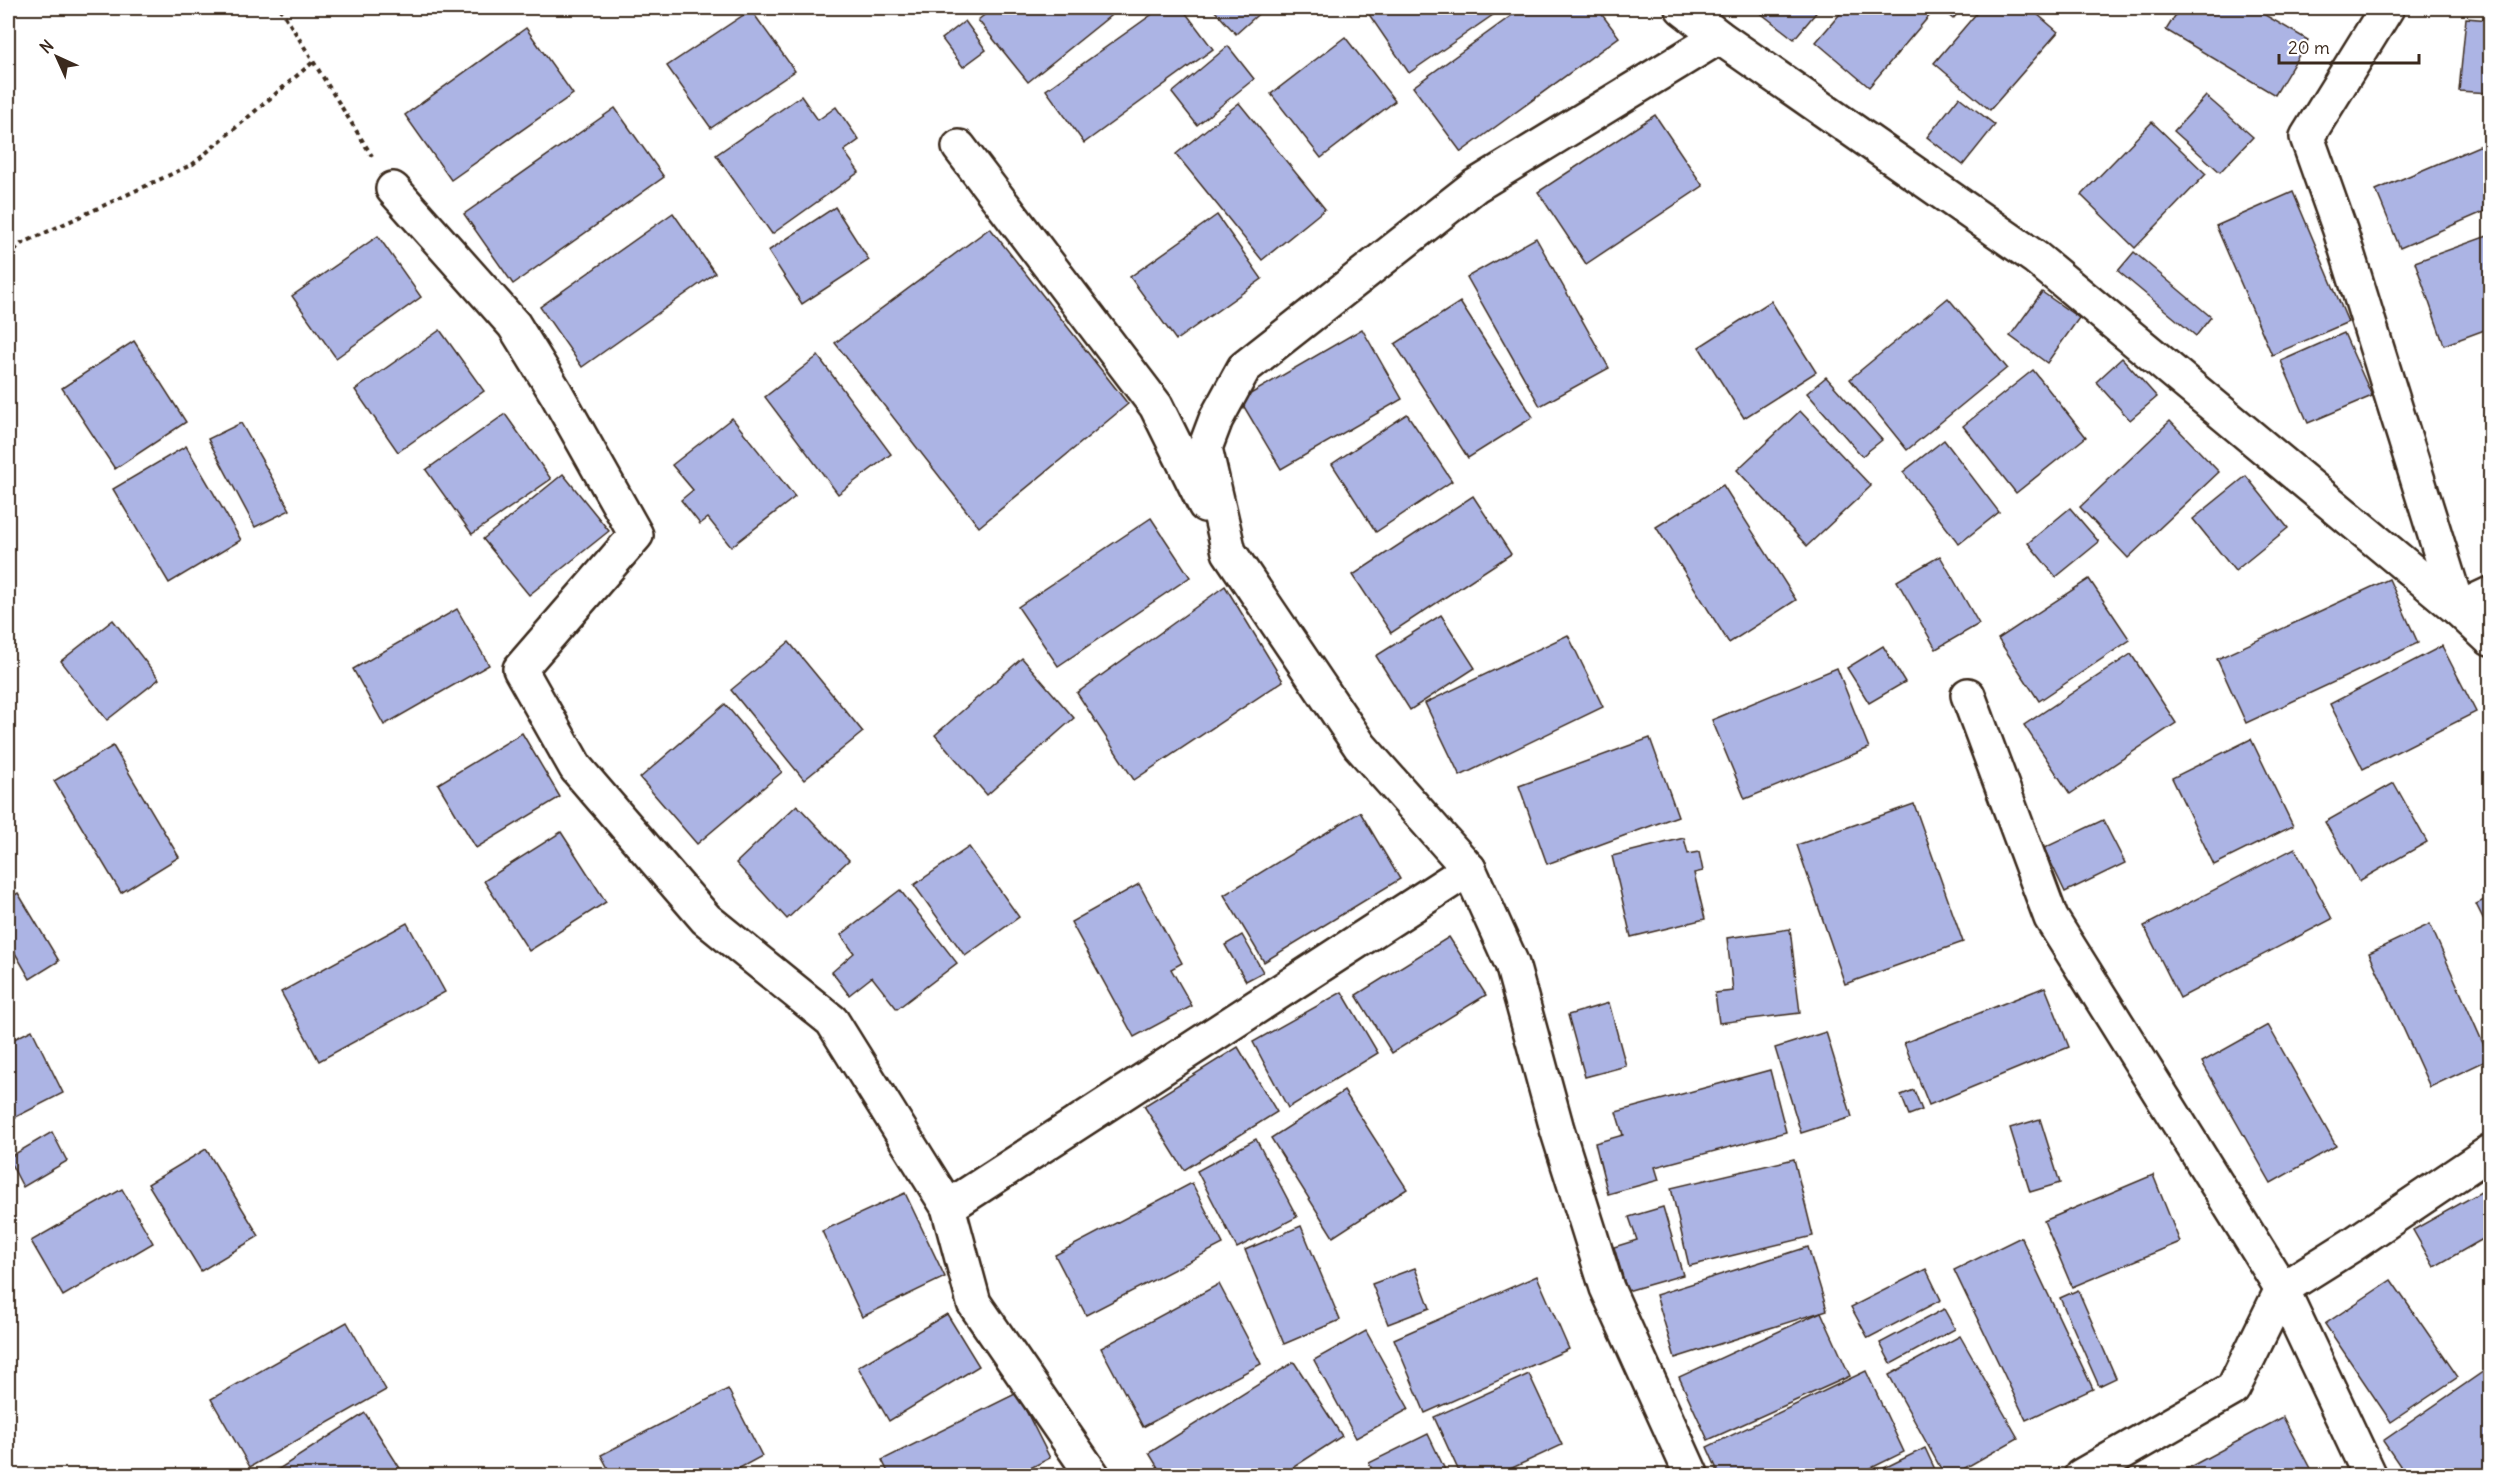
<svg xmlns="http://www.w3.org/2000/svg" width="2498" height="1483" font-family="Delius,sans-serif">
  <rect width="100%" height="100%" fill="#fff"/>
  <filter id="ink" filterUnits="userSpaceOnUse"><feTurbulence type="fractalNoise" baseFrequency=".0167" numOctaves="2"/><feDisplacementMap in="SourceGraphic" scale="12" xChannelSelector="R" yChannelSelector="G"/><feConvolveMatrix kernelMatrix="1 2 1 2 8 2 1 2 1" color-interpolation-filters="sRGB"/></filter>
  <g filter="url(#ink)">
    <g fill="#acb4e4" stroke="#3b2a1e" stroke-width="1.5">
      <path d="M993,8H1120L1028,82L978,20Z"/>
      <path d="M1161,8H1182L1213,49L1084,143L1046,90Z"/>
      <path d="M1212,8H1265L1236,34Z"/>
      <path d="M1369,8H1503L1409,73L1366,10Z"/>
      <path d="M1522,8H1597L1619,37L1461,152L1413,87Z"/>
      <path d="M1754,8H1820L1794,39Z"/>
      <path d="M1845,8H1921L1930,15L1869,87L1816,42Z"/>
      <path d="M1940,8H1962L1953,19Z"/>
      <path d="M1981,8H2030L2058,32L1990,110L1934,63Z"/>
      <path d="M2180,8H2253L2308,40L2275,95L2166,30Z"/>
      <path d="M751,10L795,71L711,128L667,66Z"/>
      <path d="M2466,18L2490,20V93L2459,91Z"/>
      <path d="M965,21L986,50L963,67L942,39Z"/>
      <path d="M526,28L573,94L451,180L405,115Z"/>
      <path d="M1345,37L1395,101L1321,158L1271,94Z"/>
      <path d="M1228,46L1254,79L1197,125L1172,93Z"/>
      <path d="M801,96L818,120L836,107L859,140L844,151L859,172L772,234L716,155Z"/>
      <path d="M2206,96L2253,137L2220,172L2174,131Z"/>
      <path d="M1959,97L1995,125L1963,165L1927,137Z"/>
      <path d="M1239,103L1325,209L1262,260L1176,154Z"/>
      <path d="M615,108L664,177L513,284L464,214Z"/>
      <path d="M1655,115L1703,186L1586,264L1538,192Z"/>
      <path d="M2152,122L2206,174L2135,248L2081,195Z"/>
      <path d="M2486,143L2490,154V209L2400,248L2376,190Z"/>
      <path d="M2293,192L2348,322L2272,355L2216,226Z"/>
      <path d="M835,207L869,260L802,304L768,251Z"/>
      <path d="M673,213L715,273L582,367L540,307Z"/>
      <path d="M1217,215L1262,279L1176,340L1130,277Z"/>
      <path d="M990,228L1128,404L979,527L835,343Z"/>
      <path d="M2490,235V328L2444,345L2415,262Z"/>
      <path d="M378,236L421,297L336,358L292,296Z"/>
      <path d="M1536,238L1609,368L1540,406L1467,277Z"/>
      <path d="M2134,252L2211,317L2196,336L2118,271Z"/>
      <path d="M2042,292L2079,318L2047,363L2010,336Z"/>
      <path d="M1948,298L2007,368L1907,450L1850,379Z"/>
      <path d="M1771,301L1816,372L1744,418L1699,347Z"/>
      <path d="M1460,302L1533,417L1468,458L1395,344Z"/>
      <path d="M1362,329L1402,399L1281,469L1240,400Z"/>
      <path d="M440,330L484,391L398,452L355,390Z"/>
      <path d="M2344,333L2372,396L2308,423L2281,361Z"/>
      <path d="M134,341L186,422L115,469L62,388Z"/>
      <path d="M818,356L891,454L838,494L765,397Z"/>
      <path d="M2122,358L2157,397L2130,420L2096,382Z"/>
      <path d="M2033,370L2086,437L2016,493L1963,426Z"/>
      <path d="M1826,377L1882,440L1862,456L1807,393Z"/>
      <path d="M1800,411L1871,486L1807,546L1737,470Z"/>
      <path d="M505,414L551,479L472,534L426,470Z"/>
      <path d="M1407,414L1452,481L1376,532L1332,464Z"/>
      <path d="M732,418L795,497L731,547L708,518L700,524L681,500L693,490L672,465Z"/>
      <path d="M2170,421L2219,472L2128,558L2080,507Z"/>
      <path d="M241,423L290,510L255,527L208,439Z"/>
      <path d="M1944,440L1999,512L1959,544L1903,472Z"/>
      <path d="M186,446L241,540L169,583L113,489Z"/>
      <path d="M563,474L609,531L529,595L483,539Z"/>
      <path d="M2246,476L2288,528L2235,571L2193,519Z"/>
      <path d="M1723,485L1796,600L1729,643L1656,527Z"/>
      <path d="M1473,496L1511,554L1391,633L1353,575Z"/>
      <path d="M2070,508L2099,542L2056,577L2028,543Z"/>
      <path d="M1151,518L1190,577L1058,666L1018,607Z"/>
      <path d="M1940,556L1979,624L1936,649L1897,581Z"/>
      <path d="M2089,579L2130,640L2039,701L1998,639Z"/>
      <path d="M2389,579L2418,643L2246,723L2217,659Z"/>
      <path d="M1225,586L1283,681L1134,780L1077,693Z"/>
      <path d="M457,609L489,665L384,725L353,669Z"/>
      <path d="M1441,615L1475,668L1410,710L1376,656Z"/>
      <path d="M113,620L159,679L107,720L61,661Z"/>
      <path d="M1568,635L1603,707L1460,776L1425,703Z"/>
      <path d="M789,642L863,732L804,780L731,690Z"/>
      <path d="M1883,646L1905,682L1869,703L1847,668Z"/>
      <path d="M2442,646L2476,712L2363,769L2330,704Z"/>
      <path d="M2131,654L2176,723L2070,794L2024,725Z"/>
      <path d="M1022,658L1074,718L987,795L935,735Z"/>
      <path d="M1837,668L1869,748L1745,799L1712,720Z"/>
      <path d="M725,704L782,772L697,844L640,778Z"/>
      <path d="M522,733L560,797L476,848L438,784Z"/>
      <path d="M1650,738L1678,816L1547,864L1519,786Z"/>
      <path d="M2251,739L2293,826L2214,865L2172,778Z"/>
      <path d="M113,746L179,857L121,893L54,781Z"/>
      <path d="M2394,783L2427,842L2359,881L2325,822Z"/>
      <path d="M1914,804L1963,942L1845,984L1797,845Z"/>
      <path d="M797,805L849,860L787,919L736,863Z"/>
      <path d="M1360,812L1400,879L1264,962L1224,895Z"/>
      <path d="M2103,820L2125,863L2065,892L2044,848Z"/>
      <path d="M561,832L606,902L529,951L484,881Z"/>
      <path d="M1684,838L1688,854L1699,852L1703,871L1694,873L1705,919L1631,937L1612,856Z"/>
      <path d="M969,847L1019,917L965,956L914,885Z"/>
      <path d="M2295,848L2332,919L2180,998L2144,926Z"/>
      <path d="M1139,884L1182,963L1171,969L1192,1006L1134,1037L1071,922Z"/>
      <path d="M900,890L957,963L897,1009L872,977L849,995L832,972L854,953L841,935Z"/>
      <path d="M18,893L59,961L30,979L8,941V899Z"/>
      <path d="M2490,897V932L2476,904Z"/>
      <path d="M407,923L445,992L319,1061L281,992Z"/>
      <path d="M2430,924L2490,1059L2430,1087L2369,953Z"/>
      <path d="M1790,929L1800,1013L1719,1023L1715,993L1733,991L1727,938Z"/>
      <path d="M1242,935L1263,972L1246,981L1225,945Z"/>
      <path d="M1449,937L1486,995L1392,1053L1356,995Z"/>
      <path d="M2045,987L2069,1047L1929,1105L1904,1043Z"/>
      <path d="M1342,992L1378,1053L1288,1108L1253,1042Z"/>
      <path d="M1609,1003L1626,1066L1585,1077L1568,1015Z"/>
      <path d="M2268,1025L2336,1146L2271,1183L2202,1062Z"/>
      <path d="M32,1030L63,1093L8,1121V1042Z"/>
      <path d="M1826,1032L1852,1117L1801,1133L1775,1048Z"/>
      <path d="M1238,1047L1277,1112L1184,1170L1144,1106Z"/>
      <path d="M1770,1070L1786,1132L1655,1167L1659,1180L1608,1194L1595,1143L1623,1135L1616,1112Z"/>
      <path d="M1914,1090L1922,1110L1909,1115L1901,1095Z"/>
      <path d="M1344,1091L1407,1189L1333,1237L1271,1138Z"/>
      <path d="M2040,1119L2060,1183L2030,1192L2010,1128Z"/>
      <path d="M52,1132L67,1161L23,1187L8,1158Z"/>
      <path d="M1256,1139L1297,1217L1237,1248L1197,1171Z"/>
      <path d="M206,1149L259,1236L201,1271L148,1184Z"/>
      <path d="M1794,1159L1813,1236L1689,1266L1671,1188Z"/>
      <path d="M2153,1175L2180,1242L2072,1287L2044,1221Z"/>
      <path d="M1192,1183L1223,1244L1086,1315L1055,1255Z"/>
      <path d="M2488,1188L2490,1192V1235L2434,1267L2413,1230Z"/>
      <path d="M122,1189L153,1243L63,1296L31,1241Z"/>
      <path d="M905,1193L945,1277L862,1317L822,1231Z"/>
      <path d="M1663,1207L1683,1275L1627,1291L1614,1247L1637,1240L1629,1217Z"/>
      <path d="M1301,1226L1340,1320L1284,1344L1245,1250Z"/>
      <path d="M2021,1237L2093,1389L2026,1420L1954,1270Z"/>
      <path d="M1808,1247L1827,1310L1675,1358L1656,1295Z"/>
      <path d="M1415,1268L1430,1308L1388,1324L1372,1284Z"/>
      <path d="M1926,1269L1941,1300L1868,1338L1851,1307Z"/>
      <path d="M1537,1276L1569,1349L1425,1413L1394,1339Z"/>
      <path d="M2391,1280L2458,1377L2391,1422L2325,1324Z"/>
      <path d="M1219,1284L1261,1364L1143,1427L1101,1348Z"/>
      <path d="M2078,1290L2116,1378L2099,1386L2060,1298Z"/>
      <path d="M1944,1309L1955,1329L1891,1364L1880,1343Z"/>
      <path d="M1821,1312L1850,1376L1708,1440L1679,1377Z"/>
      <path d="M947,1314L979,1366L889,1421L858,1367Z"/>
      <path d="M347,1322L386,1390L250,1467L211,1399Z"/>
      <path d="M1366,1331L1409,1409L1356,1438L1314,1360Z"/>
      <path d="M1960,1336L2018,1438L1951,1476H1945L1889,1375Z"/>
      <path d="M1294,1362L1342,1436L1280,1476H1163L1149,1453Z"/>
      <path d="M2490,1367V1476H2407L2383,1441Z"/>
      <path d="M1866,1371L1904,1452L1855,1476H1737L1735,1472L1720,1476L1707,1447Z"/>
      <path d="M1529,1374L1562,1445L1495,1476H1461L1434,1417Z"/>
      <path d="M728,1389L762,1456L725,1476H612L601,1455Z"/>
      <path d="M1017,1393L1050,1458L1015,1476H890L882,1460Z"/>
      <path d="M365,1413L403,1473L400,1476H268Z"/>
      <path d="M2283,1417L2314,1476H2173Z"/>
      <path d="M1428,1434L1448,1476H1375L1369,1463Z"/>
      <path d="M1925,1448L1938,1476H1868Z"/>
    </g>
    <g fill="none" stroke-linecap="round" stroke-linejoin="round">
      <defs>
        <g id="minor">
          <path d="M1682,8L1719,37L2036,258L2458,609L2490,639"/>
          <path d="M2387,8L2307,137L2340,230L2458,609L2490,594"/>
          <path d="M959,147L1156,406L1205,505"/>
          <path d="M393,189L514,325L556,393L636,535L520,669L576,768L706,919L832,1021L948,1207L974,1303L1093,1476"/>
          <path d="M1968,695L2051,918L2282,1289L2370,1476"/>
          <path d="M948,1207L1469,869"/>
          <path d="M1692,1476L1607,1288L1557,1129L1512,964L1469,869L1360,746L1229,552L1205,448L1216,419L1244,368L1475,186L1719,37"/>
          <path d="M2081,1476L2233,1389L2282,1289L2352,1245L2490,1152"/>
        </g>
      </defs>
      <use href="#minor" stroke="#3b2a1e" stroke-width="38"/>
      <g stroke="#3b2a1e" stroke-width="4" stroke-dasharray="4.5 4.5" stroke-linecap="butt">
        <path d="M280,8L372,156"/>
        <path d="M8,257L21,244L193,164L313,62"/>
      </g>
      <use href="#minor" stroke="#fff" stroke-width="33"/>
    </g>
  </g>
  <rect width="2498" height="1483" fill="none" stroke="#fff" stroke-width="30"/>
  <rect x="15" y="15" width="2468" height="1453" fill="none" stroke="#3b2a1e" stroke-width="2" filter="url(#ink)"/>
  <g transform="translate(57 57) rotate(315)" stroke="#ffffff" stroke-width="4.5" paint-order="stroke">
  <path d="M0-4.5L10 22L0 15L-10 22Z" fill="#3b2a1e"/>
  <text y="-9" font-size="16" font-weight="bold" text-anchor="middle" fill="#3b2a1e">N</text>
  </g>
  <path d="M2279 54v9h140v-9" fill="none" stroke="#3b2a1e" stroke-width="3"/>
  <text x="2288" y="54" font-size="18" fill="#3b2a1e" stroke="#ffffff" stroke-width="4.5" paint-order="stroke">20 m</text>
</svg>
